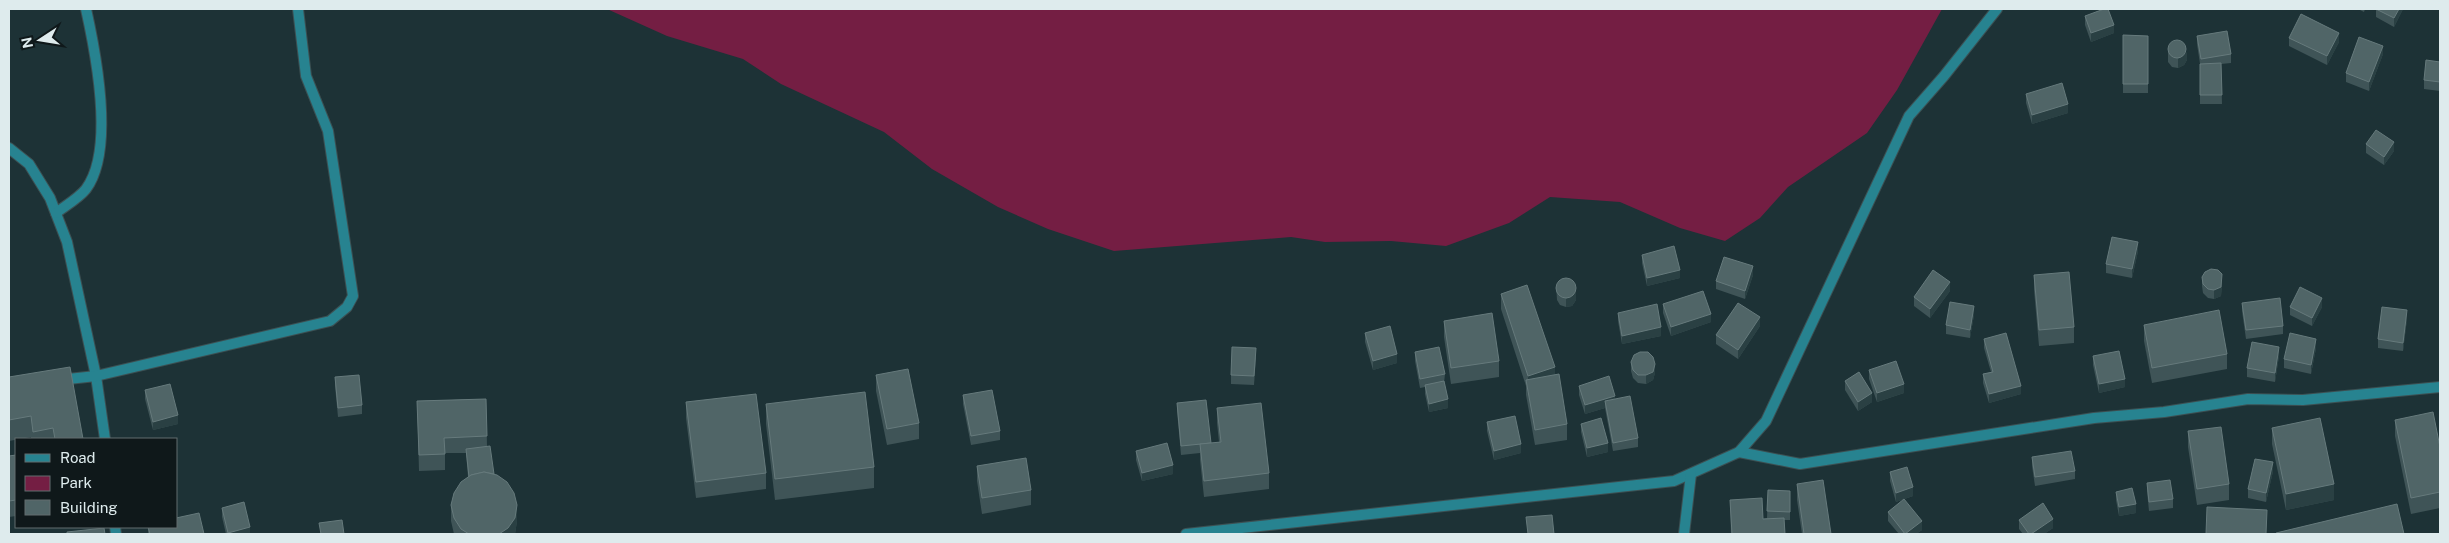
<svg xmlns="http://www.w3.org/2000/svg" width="2449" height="543" font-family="'Public Sans',sans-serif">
  <rect width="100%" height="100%" fill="#1d3236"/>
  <path fill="#741e43" d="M607,9H1942L1897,90L1867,133L1788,187L1760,218L1725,241L1680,228L1620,202L1550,197L1509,223L1446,246L1391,241L1325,242L1291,237L1114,251L1048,229L998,207L932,169L884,132L781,84L743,59L667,36Z"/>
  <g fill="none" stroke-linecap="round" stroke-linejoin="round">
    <defs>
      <g id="lane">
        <path d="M9,148L29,164L50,198L67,242L96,376L105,439"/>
        <path d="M56,213C65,206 79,198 86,189C115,150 96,54 86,9"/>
        <path d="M59,380L96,376L330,321L347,307L353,296L328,131L306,76L298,9"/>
        <path d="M115,527L116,534"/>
      </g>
      <g id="street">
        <path d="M1739,452L1800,464L2094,418L2164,412L2248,399L2303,400L2440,387"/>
        <path d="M1186,534L1674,481L1739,452L1766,421L1909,116L1944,76L1997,9"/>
        <path d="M1684,534L1691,474"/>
      </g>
    </defs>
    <use href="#lane" stroke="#3c5053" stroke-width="12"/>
    <use href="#street" stroke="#3c5053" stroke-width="12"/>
    <use href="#lane" stroke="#278390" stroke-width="10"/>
    <use href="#street" stroke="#278390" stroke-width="10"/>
  </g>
  <g fill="#3f5457">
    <path d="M2358,9H2365L2364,12Z"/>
    <path d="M2376,9H2403L2394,27L2376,17Z"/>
    <path d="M2085,16L2114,33L2091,42L2085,25Z"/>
    <path d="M2123,35L2148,36V93H2123Z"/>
    <path d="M2197,36L2231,54V63L2221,64L2222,104H2200V64L2197,44Z"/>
    <path d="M2289,38L2339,42L2327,65L2289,46Z"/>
    <path d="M2168,47L2187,60L2184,65L2178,68L2172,67L2168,62Z"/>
    <path d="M2383,54L2369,91L2346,82V73Z"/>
    <path d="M2440,62V91L2424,89V80Z"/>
    <path d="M2026,94L2068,113L2032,124L2026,103Z"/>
    <path d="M2366,144L2394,151L2384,165L2366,153Z"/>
    <path d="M2138,251L2132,278L2106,273V264Z"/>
    <path d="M1642,255L1680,278L1647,286L1642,263Z"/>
    <path d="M1753,275L1745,299L1716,289V281Z"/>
    <path d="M2034,275L2074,327V343L2039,346L2034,290Z"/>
    <path d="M2202,277L2222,283L2221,296L2214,299L2208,298L2203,293L2202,286Z"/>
    <path d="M1556,285L1576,300L1572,306L1566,307L1560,305L1557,300Z"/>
    <path d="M1950,291L1930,318L1914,306V297Z"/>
    <path d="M1501,294L1555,374L1567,424V440L1535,445L1526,395V386L1501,309Z"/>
    <path d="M2242,303L2283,326V334L2246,339L2242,311Z"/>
    <path d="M1663,304L1711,322L1671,336L1663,313Z"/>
    <path d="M2290,307H2322L2312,326L2290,315Z"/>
    <path d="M1618,313L1661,336L1622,344L1618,321Z"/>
    <path d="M1974,315L1970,338L1946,334V325Z"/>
    <path d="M2407,319L2403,351L2378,348V339Z"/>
    <path d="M1444,321L1499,361V377L1451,384L1444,337Z"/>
    <path d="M2144,325L2227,354V369L2152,383L2144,341Z"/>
    <path d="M1760,326L1738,359L1716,344V335Z"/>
    <path d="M1365,333L1397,363L1373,370L1365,342Z"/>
    <path d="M1984,339L2021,394L1989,403L1983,383V374L1991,372L1984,348Z"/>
    <path d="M2316,348L2311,374L2284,368V359Z"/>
    <path d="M1415,352L1445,374L1444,383L1448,408L1429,412L1425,394V387L1420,388L1415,361Z"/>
    <path d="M2093,356L2125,387L2099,393L2093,365Z"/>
    <path d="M2279,356L2275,382L2247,377V368Z"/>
    <path d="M1256,357L1254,385L1231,384V375Z"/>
    <path d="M1631,362L1655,373L1653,380L1646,384L1638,383L1633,378L1631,371Z"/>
    <path d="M1869,370L1904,393L1877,402L1869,379Z"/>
    <path d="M876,375L919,423V439L887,445L876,391Z"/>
    <path d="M9,377L83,439H31V437L9,441Z"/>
    <path d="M335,377L362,405V414L338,417L335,386Z"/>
    <path d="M1845,381L1872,402L1858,411L1845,390Z"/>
    <path d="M1579,386L1615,399L1638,438V447L1613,451L1605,408L1585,414L1579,395Z"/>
    <path d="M145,390L178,424L153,430L145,399Z"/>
    <path d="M963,395L1000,431V440L971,445L963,404Z"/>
    <path d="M486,399L487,446L494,474L517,521L515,534H454L451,521V505L468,477L466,453H445V470L419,471L417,401Z"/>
    <path d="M686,402L766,473V489L696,498L686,418Z"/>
    <path d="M1177,403L1211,443L1219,442L1217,423V408L1269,473V489L1204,497L1200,460V453L1181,455L1177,411Z"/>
    <path d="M766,404L874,467V488L775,500L766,424Z"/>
    <path d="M2395,420L2440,447V508L2411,514L2395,436Z"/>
    <path d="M1487,422L1521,453L1494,460L1487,431Z"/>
    <path d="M1581,424L1608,452L1587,457L1581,432Z"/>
    <path d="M2272,428L2334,500L2286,510L2272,444Z"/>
    <path d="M2188,431L2229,484V500L2197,505L2188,447Z"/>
    <path d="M1136,451L1173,474L1142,481L1136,460Z"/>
    <path d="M16,455V516L9,517V456Z"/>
    <path d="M2032,457L2075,471V479L2035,486L2032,466Z"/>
    <path d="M977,466L1031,490V505L982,514L977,481Z"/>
    <path d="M2273,471L2266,502L2248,498V489Z"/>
    <path d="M1890,472L1913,496L1896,502L1890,481Z"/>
    <path d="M2147,483L2173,499V508L2149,511L2147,491Z"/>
    <path d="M1797,484L1831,534H1802L1797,500Z"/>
    <path d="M1768,490L1790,491V520H1784L1785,534H1731L1730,500L1763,519L1767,518Z"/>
    <path d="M2116,492L2136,513L2119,516L2116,500Z"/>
    <path d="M222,508L250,534H226L222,517Z"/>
    <path d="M1888,512L1922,530L1916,534H1899L1888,521Z"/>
    <path d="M2019,520L2053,528L2044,534H2023L2019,529Z"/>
    <path d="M148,527H176L204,534H148Z"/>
  </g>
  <g fill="#2a4043">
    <path d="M2399,9H2403L2394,27V18Z"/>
    <path d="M2114,25V33L2091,42V33Z"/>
    <path d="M2339,33V42L2327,65V56Z"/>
    <path d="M2383,46V54L2369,91V82Z"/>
    <path d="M2187,52V60L2184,65L2178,68V59Z"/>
    <path d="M2068,104V113L2032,124V115Z"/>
    <path d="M2394,142V151L2384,165V157Z"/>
    <path d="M2138,242V251L2132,278V269Z"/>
    <path d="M1753,266V275L1745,299V291Z"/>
    <path d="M1680,270V278L1647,286V278Z"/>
    <path d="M2222,274V283L2221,296L2214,299V290Z"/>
    <path d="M1950,282V291L1930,318V309Z"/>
    <path d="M1576,292V300L1572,306L1566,307V299Z"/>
    <path d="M2322,298V307L2312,326V318Z"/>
    <path d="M1974,306V315L1970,338V330Z"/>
    <path d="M2407,310V319L2403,351V343Z"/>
    <path d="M1711,314V322L1671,336V327Z"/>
    <path d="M1760,317V326L1738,359V350Z"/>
    <path d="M1661,327V336L1622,344V336Z"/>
    <path d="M2316,339V348L2311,374V365Z"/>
    <path d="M2279,347V356L2275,382V373Z"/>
    <path d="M1397,354V363L1373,370V361Z"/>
    <path d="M1655,364V373L1653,380L1646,384V375Z"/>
    <path d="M1555,367V383L1528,392V376Z"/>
    <path d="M2125,379V387L2099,393V384Z"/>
    <path d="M1904,384V393L1877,402V393Z"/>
    <path d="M2021,386V394L1989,403V394Z"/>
    <path d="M1872,393V402L1858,411V402Z"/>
    <path d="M1615,396V404L1605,401V408L1585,414V405Z"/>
    <path d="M1448,399V408L1429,412V404Z"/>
    <path d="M178,415V424L153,430V422Z"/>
    <path d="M1608,443V452L1587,457V448Z"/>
    <path d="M1521,444V453L1494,460V451Z"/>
    <path d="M2273,462V471L2266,502V493Z"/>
    <path d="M1173,465V474L1142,481V473Z"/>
    <path d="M2334,484V500L2286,510V494Z"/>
    <path d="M1913,487V496L1896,502V493Z"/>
    <path d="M2136,504V513L2119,516V507Z"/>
    <path d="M517,505V521L515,534H499Z"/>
    <path d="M2053,519V528L2044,534H2031Z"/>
    <path d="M1922,521V530L1916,534H1905Z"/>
    <path d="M250,527V534H228V533Z"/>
  </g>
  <g fill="#506567" stroke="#667a7c">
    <path d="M2104,9H2108L2114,25L2091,33L2085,16Z"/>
    <path d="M2376,9H2399L2394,18Z"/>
    <path d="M2301,14L2339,33L2327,56L2289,38Z"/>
    <path d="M2227,31L2231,54L2201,59L2197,36Z"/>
    <path d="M2123,35L2148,36V84H2123Z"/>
    <path d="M2359,37L2383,46L2369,82L2346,73Z"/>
    <circle cx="2177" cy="49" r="9"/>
    <path d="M2426,60L2440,62V82L2424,80Z"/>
    <path d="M2221,63L2222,95H2200V64Z"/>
    <path d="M2062,83L2068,104L2032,115L2026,94Z"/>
    <path d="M2376,130L2394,142L2384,157L2366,144Z"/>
    <path d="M2112,237L2138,242L2132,269L2106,264Z"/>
    <path d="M1674,246L1680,270L1647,278L1642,255Z"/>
    <path d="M1724,257L1753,266L1745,291L1716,281Z"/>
    <path d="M2211,269L2218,270L2222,274L2221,287L2214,290L2208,289L2203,284L2202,277L2205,272Z"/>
    <path d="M1933,270L1950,282L1930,309L1914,297Z"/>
    <path d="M2069,272L2074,327L2039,330L2034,275Z"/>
    <circle cx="1566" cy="288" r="10"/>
    <path d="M1527,285L1555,367L1528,376L1501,294Z"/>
    <path d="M2300,287L2322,298L2312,318L2290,307Z"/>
    <path d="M1703,291L1711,314L1671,327L1663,304Z"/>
    <path d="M2280,298L2283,326L2246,330L2242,303Z"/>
    <path d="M1950,302L1974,306L1970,330L1946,325Z"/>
    <path d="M1738,303L1760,317L1738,350L1716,335Z"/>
    <path d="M1657,304L1661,327L1622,336L1618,313Z"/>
    <path d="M2382,307L2407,310L2403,343L2378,339Z"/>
    <path d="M2219,310L2227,354L2152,368L2144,325Z"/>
    <path d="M1492,313L1499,361L1451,368L1444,321Z"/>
    <path d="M1390,326L1397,354L1373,361L1365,333Z"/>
    <path d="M2006,333L2021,386L1989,394L1983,374L1993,372L1984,339Z"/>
    <path d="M2290,333L2316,339L2311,365L2284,359Z"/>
    <path d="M2252,342L2279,347L2275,373L2247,368Z"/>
    <path d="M1232,347L1256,348L1254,376L1231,375Z"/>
    <path d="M1439,347L1445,374L1420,379L1415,352Z"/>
    <path d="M2119,351L2125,379L2099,384L2093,356Z"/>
    <path d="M1640,352H1648L1653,357L1655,364L1653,372L1646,375H1638L1633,370L1631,362L1634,355Z"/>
    <path d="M1896,361L1904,384L1877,393L1869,370Z"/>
    <path d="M70,367L83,439H55L53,428L33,432L31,416L9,420V377Z"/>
    <path d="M908,369L919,423L887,429L876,375Z"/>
    <path d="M1859,372L1872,393L1858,402L1845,381Z"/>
    <path d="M1559,374L1567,424L1535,430L1526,380Z"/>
    <path d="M359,375L362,405L338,408L335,377Z"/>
    <path d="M1609,376L1615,396L1585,405L1579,386Z"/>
    <path d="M1444,381L1448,399L1429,404L1425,385Z"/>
    <path d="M170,384L178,415L153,422L145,390Z"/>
    <path d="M992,390L1000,431L971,436L963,395Z"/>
    <path d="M865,392L874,467L775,479L766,404Z"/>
    <path d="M756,394L766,473L696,482L686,402Z"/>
    <path d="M1630,396L1638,438L1613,443L1605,401Z"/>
    <path d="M486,399L487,436L444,438L445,454L419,455L417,401Z"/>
    <path d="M1206,400L1211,443L1181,446L1177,403Z"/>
    <path d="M1261,403L1269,473L1204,481L1200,444L1221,442L1217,408Z"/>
    <path d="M2433,412L2440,447V492L2411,498L2395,420Z"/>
    <path d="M1515,416L1521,444L1494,451L1487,422Z"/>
    <path d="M1601,418L1608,443L1587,448L1581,424Z"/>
    <path d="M2320,418L2334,484L2286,494L2272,428Z"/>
    <path d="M2221,427L2229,484L2197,489L2188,431Z"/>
    <path d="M1167,443L1173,465L1142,473L1136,451Z"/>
    <path d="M490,446L494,474L484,472L471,475L469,477L466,449Z"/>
    <path d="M2071,451L2075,471L2035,477L2032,457Z"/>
    <path d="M16,455V500L9,501V456Z"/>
    <path d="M1026,458L1031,490L982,498L977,466Z"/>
    <path d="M2255,459L2273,462L2266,493L2248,489Z"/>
    <path d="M1907,467L1913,487L1896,493L1890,472Z"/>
    <path d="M484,472L497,475L507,482L514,493L517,505L515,518L508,528L499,534H469L461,529L454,518L451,505L454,493L461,482L471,475Z"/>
    <path d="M1823,480L1831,534H1804L1797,484Z"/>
    <path d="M2170,480L2173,499L2149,502L2147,483Z"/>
    <path d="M2132,488L2136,504L2119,507L2116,492Z"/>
    <path d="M1768,490L1790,491V512L1767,511Z"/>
    <path d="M1762,498L1763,519L1784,518L1785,534H1732L1730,500Z"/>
    <path d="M1904,499L1922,521L1905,534L1888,512Z"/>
    <path d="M244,502L250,527L228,533L222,508Z"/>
    <path d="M2043,503L2053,519L2031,534H2029L2019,520Z"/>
    <path d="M2397,504L2404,534H2276V533Z"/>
    <path d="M2207,507L2267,510L2266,534H2206Z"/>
    <path d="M199,513L204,534H150L148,527H176V518Z"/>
    <path d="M1552,515L1554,534H1528L1526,517Z"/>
    <path d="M342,520L344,534H321L319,523Z"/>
    <path d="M104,528L105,534H67V532Z"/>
  </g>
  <rect width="2449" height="543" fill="none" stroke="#deebed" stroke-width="20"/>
  <rect x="15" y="438" width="162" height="90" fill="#0f181a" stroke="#626c6e"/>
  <rect x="25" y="454" width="25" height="8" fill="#278390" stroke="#626c6e"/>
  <text x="60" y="463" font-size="15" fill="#deebed">Road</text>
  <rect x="25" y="476" width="25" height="15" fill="#741e43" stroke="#626c6e"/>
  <text x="60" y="488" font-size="15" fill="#deebed">Park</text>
  <rect x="25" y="500" width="25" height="15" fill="#506567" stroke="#626c6e"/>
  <text x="60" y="513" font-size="15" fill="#deebed">Building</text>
  <g transform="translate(40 40) rotate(258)" stroke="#0f181a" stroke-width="4" paint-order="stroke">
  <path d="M0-4L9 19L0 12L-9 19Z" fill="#deebed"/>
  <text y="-8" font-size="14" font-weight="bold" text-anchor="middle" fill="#deebed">N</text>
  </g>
</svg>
